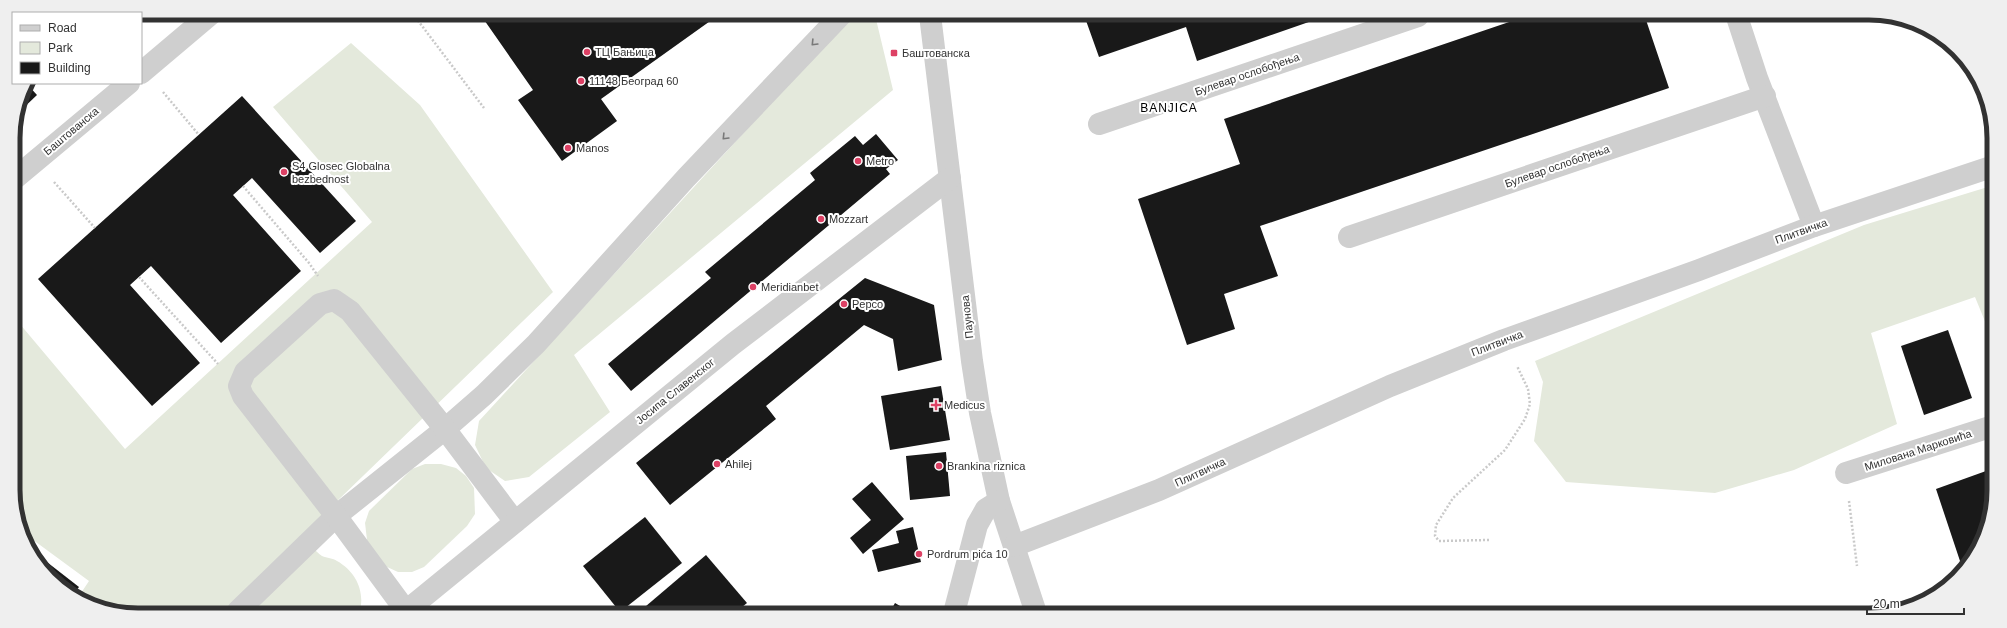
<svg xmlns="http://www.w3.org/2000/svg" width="2007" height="628" font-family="Helvetica,sans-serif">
  <rect width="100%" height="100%" fill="#fff"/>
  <g fill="#e4e9dc">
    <path d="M852,15H875L893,90L574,355L610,412L529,477L505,481L486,468L475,445L479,421Z"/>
    <path d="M351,43L420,105L553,292L301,536C307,542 315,551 322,556C327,558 333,558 337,561C355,571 365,590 360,611H105L77,599L89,581L25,534L15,514L14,317L125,449L372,222L273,107Z"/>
    <path d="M1991,186V336L1975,297L1871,333L1897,424L1794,470L1715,493L1566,482L1534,441L1543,382L1535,361L1864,225Z"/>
    <path d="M425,464H441L456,468L466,476L474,488L475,514L467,526L424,567L412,572H398L385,566L368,548L365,523L369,511L412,469Z"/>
  </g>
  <g fill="#191919">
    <path d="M480,14H720L601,99L617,121L562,161L518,100L533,90Z"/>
    <path d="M1084,15L1326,16L1197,61L1186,27L1099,57Z"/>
    <path d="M1527,16L1645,17L1669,88L1260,226L1278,276L1224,294L1235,329L1187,345L1138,199L1240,164L1224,119Z"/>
    <path d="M27,84L37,95L17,114L23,90Z"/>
    <path d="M242,96L356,221L320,253L252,178L233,195L301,271L221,343L151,266L130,285L200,363L152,406L38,279Z"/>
    <path d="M876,134L898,160L886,169L890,174L631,391L608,364L711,278L705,272L815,180L810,173L855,136L863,145Z"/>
    <path d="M865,278L934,305L942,360L898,371L893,339L864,325L766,406L776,419L670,505L636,463Z"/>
    <path d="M1948,330L1972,398L1924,415L1901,346Z"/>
    <path d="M941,386L950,440L890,450L881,396Z"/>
    <path d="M946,452L950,496L910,500L906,456Z"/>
    <path d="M1986,471L1990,481V523L1973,560L1963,570L1936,489Z"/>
    <path d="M872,482L904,519L863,554L850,538L871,520L852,499Z"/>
    <path d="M645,517L682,563L620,612L583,566Z"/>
    <path d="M913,527L921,562L878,572L872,550L899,543L896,531Z"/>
    <path d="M34,552L79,587L72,596L44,573Z"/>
    <path d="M706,555L747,603L736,612H639Z"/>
    <path d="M895,603L912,613L890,612Z"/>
  </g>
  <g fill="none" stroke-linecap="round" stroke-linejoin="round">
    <g stroke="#c9c9c9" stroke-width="2.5" stroke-dasharray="2 2" stroke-linecap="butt">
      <path d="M413,14L484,108"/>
      <path d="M163,92L199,135"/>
      <path d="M54,182L95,228"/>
      <path d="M243,186L309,263L318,276"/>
      <path d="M139,277L218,364"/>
      <path d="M1849,501L1857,566"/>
      <path d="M1489,540L1439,541L1435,536L1436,525L1453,498L1505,450L1525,419L1530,404L1528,389L1517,366"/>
    </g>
    <g stroke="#cfcfcf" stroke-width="22">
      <path d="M930,15L972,361L980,413L999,501L1036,613"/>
      <path d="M1737,17L1757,78L1814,226"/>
      <path d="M141,73L212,13"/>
      <path d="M1099,124L1418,16"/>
      <path d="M14,179L129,83"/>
      <path d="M1349,237L1765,96"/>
      <path d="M1846,473L1990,427"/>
      <path d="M1014,546L1159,490L1390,386L1504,340L1699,270L1814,226L1991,167"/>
      <path d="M238,611L336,516L445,429L484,395L536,344L686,178L841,15"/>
      <path d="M406,611L336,516L243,396L239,386L245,372L320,304L334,300L350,311L445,429L515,522"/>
      <path d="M406,611L733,344L950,178"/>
      <path d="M954,613L977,525L986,509L999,501"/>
    </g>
  </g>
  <defs><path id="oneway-chevron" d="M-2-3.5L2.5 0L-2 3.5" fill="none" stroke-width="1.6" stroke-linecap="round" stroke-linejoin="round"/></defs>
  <g stroke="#797979">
    <use href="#oneway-chevron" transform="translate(814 43) rotate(134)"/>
    <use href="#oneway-chevron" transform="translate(725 137) rotate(134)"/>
  </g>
  <g fill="#dd4165" stroke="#fff" stroke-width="1.5">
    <circle cx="587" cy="52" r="4"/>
    <rect x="890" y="49" width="8" height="8" rx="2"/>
    <circle cx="581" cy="81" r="4"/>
    <circle cx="568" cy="148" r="4"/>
    <circle cx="858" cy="161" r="4"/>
    <circle cx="284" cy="172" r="4"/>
    <circle cx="821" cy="219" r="4"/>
    <circle cx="753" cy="287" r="4"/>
    <circle cx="844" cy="304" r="4"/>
    <path d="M934 399h4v4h4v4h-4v4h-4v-4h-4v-4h4z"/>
    <circle cx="717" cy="464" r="4"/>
    <circle cx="939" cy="466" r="4"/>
    <circle cx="919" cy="554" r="4"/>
  </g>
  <g text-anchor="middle" stroke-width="4" stroke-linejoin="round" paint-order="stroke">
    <g font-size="11" fill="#323232" stroke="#fff" text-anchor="start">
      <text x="595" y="56">ТЦ Бањица</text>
      <text x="902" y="57">Баштованска</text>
      <text x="589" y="85">11148 Београд 60</text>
      <text x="576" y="152">Manos</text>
      <text x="866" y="165">Metro</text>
      <text x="292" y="170">S4 Glosec Globalna<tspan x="292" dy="13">bezbednost</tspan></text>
      <text x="829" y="223">Mozzart</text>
      <text x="761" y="291">Meridianbet</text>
      <text x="852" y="308">Pepco</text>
      <text x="944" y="409">Medicus</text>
      <text x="725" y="468">Ahilej</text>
      <text x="947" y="470">Brankina riznica</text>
      <text x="927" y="558">Pordrum pića 10</text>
    </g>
    <g font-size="11" fill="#323232" stroke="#fff">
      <text transform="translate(1247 74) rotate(-19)" y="4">Булевар ослобођења</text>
      <text transform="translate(71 131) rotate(-40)" y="4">Баштованска</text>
      <text transform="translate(1557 166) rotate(-19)" y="4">Булевар ослобођења</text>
      <text transform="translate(1801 231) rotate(-20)" y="4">Плитвичка</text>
      <text transform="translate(967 317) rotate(-96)" y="4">Паунова</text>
      <text transform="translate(1497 343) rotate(-21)" y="4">Плитвичка</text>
      <text transform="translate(675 391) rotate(-39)" y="4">Јосипа Славенског</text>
      <text transform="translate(1918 450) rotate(-18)" y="4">Милована Марковића</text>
      <text transform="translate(1200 472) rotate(-25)" y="4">Плитвичка</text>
    </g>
    <g font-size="12" letter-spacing="1" fill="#000" stroke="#fff">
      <text x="1169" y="112">BANJICA</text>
    </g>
  </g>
  <path d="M0 0H2007V628H0ZM138 20H1869A118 118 0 0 1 1987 138V490A118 118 0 0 1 1869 608H138A118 118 0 0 1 20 490V138A118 118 0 0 1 138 20Z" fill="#efefef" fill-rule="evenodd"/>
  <path fill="none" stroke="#323232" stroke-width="5" d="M138 20H1869A118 118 0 0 1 1987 138V490A118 118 0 0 1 1869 608H138A118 118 0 0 1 20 490V138A118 118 0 0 1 138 20Z"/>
  <rect x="12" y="12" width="130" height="72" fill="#ffffff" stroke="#adadad"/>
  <rect x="20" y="25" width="20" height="6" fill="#cfcfcf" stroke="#adadad"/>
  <text x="48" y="32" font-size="12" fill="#323232">Road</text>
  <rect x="20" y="42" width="20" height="12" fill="#e4e9dc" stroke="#adadad"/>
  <text x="48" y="52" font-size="12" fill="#323232">Park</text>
  <rect x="20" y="62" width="20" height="12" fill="#191919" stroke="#adadad"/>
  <text x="48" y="72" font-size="12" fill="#323232">Building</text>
  <path d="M1867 608v6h97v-6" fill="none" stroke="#323232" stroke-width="2"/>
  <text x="1873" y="608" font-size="12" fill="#323232" stroke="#ffffff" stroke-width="3" paint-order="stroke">20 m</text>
</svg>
